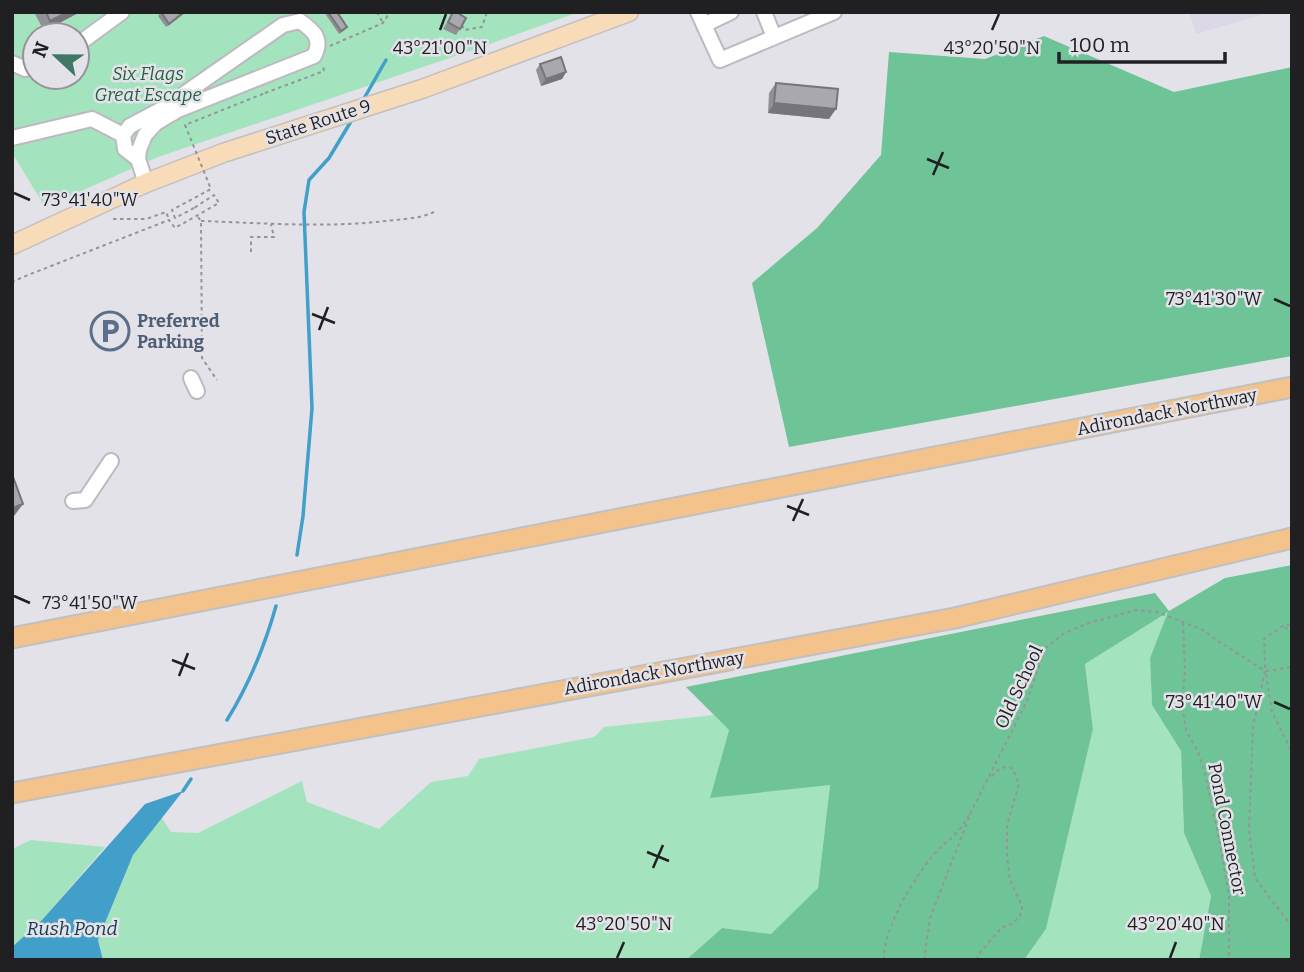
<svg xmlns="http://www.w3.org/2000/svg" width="1304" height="972" font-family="Bitter,serif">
  <rect width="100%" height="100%" fill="#e4e2e9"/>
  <path fill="#ddd8e7" d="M1189,12H1272L1196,34Z"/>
  <g fill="#a3e4bf" fill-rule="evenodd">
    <path d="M12,12H579L473,50L158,157L45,207L12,153ZM35,35H77V77H35Z"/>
    <path d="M1169,611L1150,658L1152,705L1181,751L1184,833L1211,896L1199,960H1024L1046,929L1093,729L1085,664Z"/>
    <path d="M714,715L729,730L710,798L830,784L818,888L771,935L722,928L686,960H103L98,940L133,855L162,818L171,832L198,833L302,781L307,802L379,829L431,782L468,776L479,759L594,737L604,727Z"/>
    <path d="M31,840L105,847L42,920L12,947V849Z"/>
  </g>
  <g fill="#6fc497">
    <path d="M1044,36L1174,92L1292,67V356L789,447L752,283L817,228L881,155L889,52L985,59Z"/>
    <path d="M1292,565V960H1199L1211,896L1184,833L1181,751L1152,705L1150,658L1168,612L1085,664L1093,729L1046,929L1024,960H686L722,928L771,934L818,888L830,785L710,798L729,730L686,687L1155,593L1169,611L1225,578Z"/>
  </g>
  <path fill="#429fc9" d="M183,791L133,855L98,940L103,960H12V947L42,920L145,804Z"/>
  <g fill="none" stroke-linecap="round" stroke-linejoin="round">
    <g stroke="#429fc9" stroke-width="3.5">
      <path d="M362,102L386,60"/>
      <path d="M297,555L303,516L312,408L304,212L309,180L329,158L353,118"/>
      <path d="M227,720C248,686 265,645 276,606"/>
      <path d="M183,791L191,779"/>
    </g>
    <defs>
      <g id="minor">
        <path d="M698,12L720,60L834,12"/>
        <path d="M764,12L774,37"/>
        <path d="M704,25L731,12"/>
        <path d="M77,45L122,12"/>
        <path d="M12,63L25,69L35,66"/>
        <path d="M12,138L92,119L123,135"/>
        <path d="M138,159L125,149L123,135L130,126L164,108L283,25L300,21C314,31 323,39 314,56L178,110L156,123L145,135L139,150L138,159L146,183"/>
        <path d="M191,378L197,391"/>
        <path d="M73,501L85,500L111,461"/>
      </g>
      <path id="major" d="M12,245L146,183L223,153L422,89L629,12"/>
      <g id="highway">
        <path d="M12,638L1292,387"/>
        <path d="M12,793L955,618L1292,538"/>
      </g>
    </defs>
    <use href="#minor" stroke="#bcb9c1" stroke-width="18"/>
    <use href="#major" stroke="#c1c0c1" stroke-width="21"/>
    <use href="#highway" stroke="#c1c0c1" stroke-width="23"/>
    <g stroke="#959499" stroke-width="2" stroke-dasharray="3.5 3.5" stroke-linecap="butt">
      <path d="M377,12L383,23"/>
      <path d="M462,25L464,30L482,27L487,12"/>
      <path d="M330,46L383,23L390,12"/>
      <path d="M265,93L324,71L323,65"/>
      <path d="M198,217L201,221L202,358L217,380"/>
      <path d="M113,219H146L166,212L169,219"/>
      <path d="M201,221C262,223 325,228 386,221C402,219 419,219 434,212"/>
      <path d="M251,252V237H274L271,224"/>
      <path d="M12,283L14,281L28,275L169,220L175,228L219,203L214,195L194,208"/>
      <path d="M1183,623L1185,670L1182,705L1186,730L1198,752L1205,773L1220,844L1229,896V960"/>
      <path d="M1285,627L1292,633"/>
      <path d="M1265,668L1264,639L1283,626L1292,624"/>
      <path d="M1265,671L1253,727L1249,829L1255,878L1290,924H1292"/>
      <path d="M1266,671L1292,667"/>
      <path d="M1266,674L1272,712L1292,752"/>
      <path d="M884,960C882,929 917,872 938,850C945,843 952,838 958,831C963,826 966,819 970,813"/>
      <path d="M924,960L930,918L972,810L1027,701L1045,649L1063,634L1086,624L1136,610L1157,612L1203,630L1215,639L1265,671"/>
      <path d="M977,960L979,954L997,933L1003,927L1014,923L1022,912V906L1010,880L1007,856V825L1019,784L1013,769C1003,764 996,770 991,778"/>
    </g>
    <use href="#minor" stroke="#fff" stroke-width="14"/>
    <use href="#major" stroke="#f8dbb9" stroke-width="18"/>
    <use href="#highway" stroke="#f3c38b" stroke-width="19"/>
    <path stroke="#959499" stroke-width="2" stroke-dasharray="3.5 3.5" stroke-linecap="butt" d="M194,208L175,218L172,210L211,189L185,125L265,93"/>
  </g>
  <g fill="#919096">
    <path d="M34,12H80L44,31Z"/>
    <path d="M161,12H186L166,27L158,16Z"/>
    <path d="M324,12H337L345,30L339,34Z"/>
    <path d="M453,12L460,29L456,35L443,29Z"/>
    <path d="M540,64L566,72L562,79L541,86L536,70Z"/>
    <path d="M776,83L829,119L768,113L769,93Z"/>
  </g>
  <g fill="#76767a">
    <path d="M68,12H80L44,31L50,21Z"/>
    <path d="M184,12H186L166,27L169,24Z"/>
    <path d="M566,72L562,79L541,86L546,79Z"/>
    <path d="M774,103L836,109L829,119L768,113Z"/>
    <path d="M23,504L14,516L12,517V508Z"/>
  </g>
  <g fill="#a9a8af" stroke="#76767a" stroke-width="2">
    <path d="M46,12H68L50,21Z"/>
    <path d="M161,12H184L169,24Z"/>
    <path d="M328,12H337L347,27L341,31Z"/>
    <path d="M453,12H456L466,18L460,29L448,22Z"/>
    <path d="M561,57L566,72L546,79L540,64Z"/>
    <path d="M776,83L838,89L836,109L774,103Z"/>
    <path d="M12,474L23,504L12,508Z"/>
  </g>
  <path fill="none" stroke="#201f22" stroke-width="2.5" d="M440,30L446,14M992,30L999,14M927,159L949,168M933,175L943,152M14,193L30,200M1274,299L1290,306M312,314L335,323M319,330L328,307M787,506L809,515M793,521L803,499M14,596L30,603M172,660L195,669M179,676L188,653M1274,702L1290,709M647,852L669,861M653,868L663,845M617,958L624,942M1170,958L1176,942"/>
  <defs>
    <symbol id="parking-ring" viewBox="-11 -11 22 22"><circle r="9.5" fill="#e4e2e9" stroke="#5c6f8a" stroke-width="1.5"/><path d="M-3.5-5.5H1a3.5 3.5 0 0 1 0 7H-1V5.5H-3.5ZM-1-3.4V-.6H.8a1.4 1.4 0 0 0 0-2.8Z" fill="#5c6f8a"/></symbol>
  </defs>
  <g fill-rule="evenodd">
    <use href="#parking-ring" x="88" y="309" width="44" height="44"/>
  </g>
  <g text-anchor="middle" stroke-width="5" stroke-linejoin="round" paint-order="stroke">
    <g font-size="18" font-style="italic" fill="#226142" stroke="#e4e2e9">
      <text x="148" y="80">Six Flags<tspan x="148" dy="21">Great Escape</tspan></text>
    </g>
    <g font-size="18" fill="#201f22" stroke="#e4e2e9">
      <text transform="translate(318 122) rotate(-18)" y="6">State Route 9</text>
      <text transform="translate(1167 412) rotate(-11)" y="6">Adirondack Northway</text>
      <text transform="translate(654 673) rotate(-10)" y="6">Adirondack Northway</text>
      <text transform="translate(1019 687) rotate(-65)" y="6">Old School</text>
      <text transform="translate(1227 829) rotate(79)" y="6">Pond Connector</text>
    </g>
    <g font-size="18" font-weight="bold" fill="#4e5e75" stroke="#e4e2e9" text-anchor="start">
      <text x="137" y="327">Preferred<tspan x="137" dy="21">Parking</tspan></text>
    </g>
    <g font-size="19" font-style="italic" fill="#143d4f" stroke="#e4e2e9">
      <text x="72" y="935">Rush Pond</text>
    </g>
  </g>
  <g font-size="18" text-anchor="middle" fill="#201f22" stroke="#e4e2e9" stroke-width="5" stroke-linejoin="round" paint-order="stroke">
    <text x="440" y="54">43°21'00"N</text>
    <text x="992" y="54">43°20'50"N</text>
    <text x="90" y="206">73°41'40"W</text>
    <text x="1214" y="305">73°41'30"W</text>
    <text x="90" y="609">73°41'50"W</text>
    <text x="1214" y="708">73°41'40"W</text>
    <text x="624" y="930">43°20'50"N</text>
    <text x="1176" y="930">43°20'40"N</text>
  </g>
  <rect width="1304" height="972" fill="none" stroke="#201f22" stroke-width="28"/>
  <g transform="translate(56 56) rotate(292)"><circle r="33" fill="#e4e2e9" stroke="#969499" stroke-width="2"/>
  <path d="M0-5L12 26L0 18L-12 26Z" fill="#3c7863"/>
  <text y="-10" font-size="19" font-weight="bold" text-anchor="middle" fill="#201f22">N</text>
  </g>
  <path d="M1059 52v10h166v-10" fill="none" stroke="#201f22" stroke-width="3.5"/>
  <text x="1070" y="52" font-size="21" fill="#201f22" stroke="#e4e2e9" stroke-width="5" paint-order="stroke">100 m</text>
</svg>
